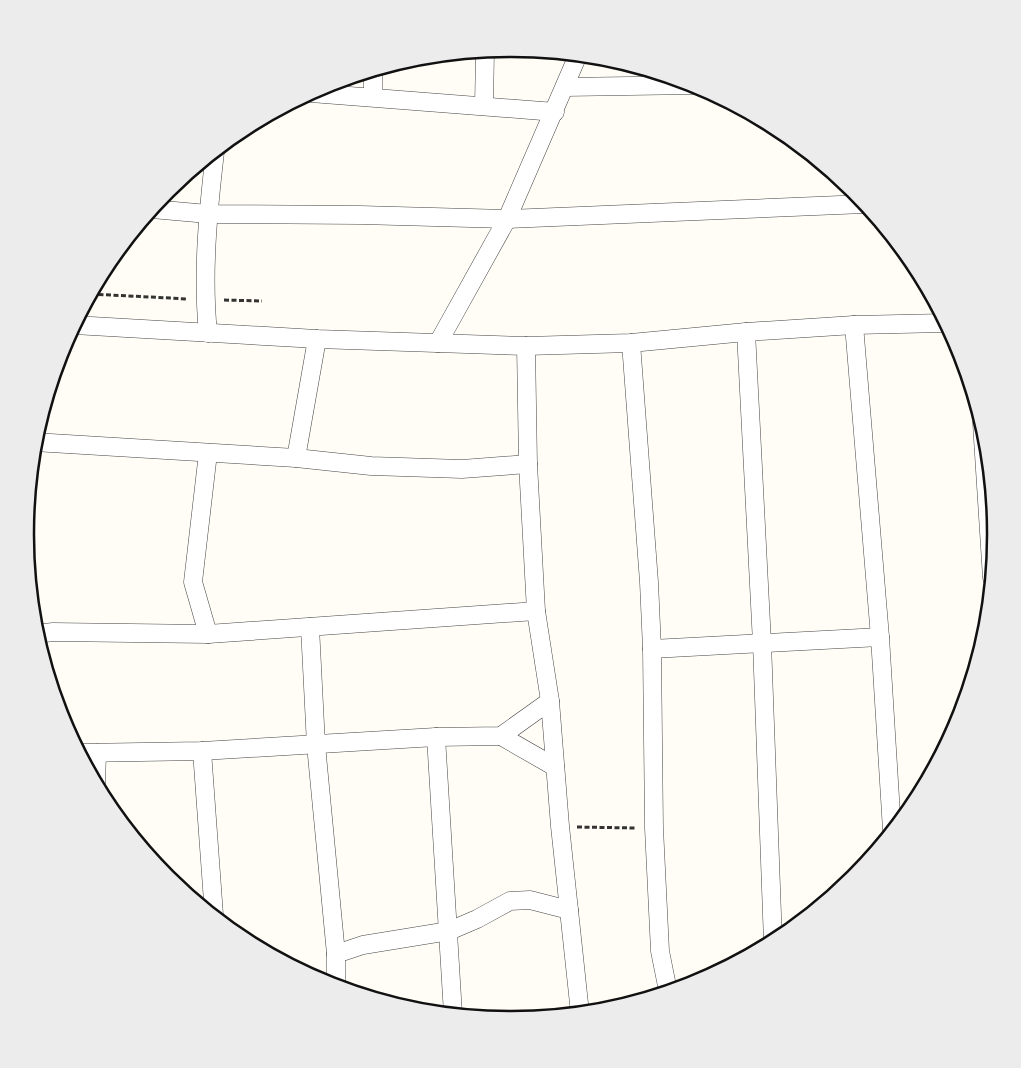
<svg xmlns="http://www.w3.org/2000/svg" width="1021" height="1068" font-family="Lora,serif">
  <rect width="100%" height="100%" fill="#fffdf5"/>
  <g fill="none" stroke-linecap="round" stroke-linejoin="round">
    <defs>
      <g id="minor">
        <path d="M565,87L694,85"/>
        <path d="M311,93L555,112"/>
        <path d="M373,97V71"/>
        <path d="M484,106L485,51"/>
        <path d="M152,209L208,214L360,215L507,219L864,204"/>
        <path d="M74,325L317,339L526,346L631,343L746,332L854,325L945,323"/>
        <path d="M854,325L880,637L892,830"/>
        <path d="M746,332L762,643L773,942"/>
        <path d="M208,333C202,273 208,212 215,152"/>
        <path d="M438,343L507,219L578,55"/>
        <path d="M631,343L649,582L652,649L654,828L660,951L668,991"/>
        <path d="M526,346L528,464L536,611L550,701L560,826L580,1013"/>
        <path d="M982,423L992,578"/>
        <path d="M34,442L296,458L371,466L462,469L528,464"/>
        <path d="M296,458L317,339"/>
        <path d="M310,627L316,745L336,954V986"/>
        <path d="M36,634L53,632L208,634L536,611"/>
        <path d="M208,634L193,582L208,453"/>
        <path d="M652,649L880,637"/>
        <path d="M501,736L555,767"/>
        <path d="M436,737L453,1014"/>
        <path d="M202,751L214,915"/>
        <path d="M80,753L202,751L436,737L501,736L550,701"/>
        <path d="M96,784L97,753"/>
        <path d="M336,954L363,945L449,931L477,919L510,901L530,900L569,910"/>
      </g>
    </defs>
    <use href="#minor" stroke="#444" stroke-width="19"/>
    <g stroke="#333" stroke-width="3" stroke-dasharray="5 2.5" stroke-linecap="butt">
      <path d="M91,294L188,299"/>
      <path d="M224,300L262,301"/>
      <path d="M577,827L636,828"/>
    </g>
    <use href="#minor" stroke="#fff" stroke-width="18"/>
  </g>
  <path d="M0 0H1021V1068H0ZM510 57H511A476 476 0 0 1 987 533V535A476 476 0 0 1 511 1011H510A476 476 0 0 1 34 535V533A476 476 0 0 1 510 57Z" fill="#ececec" fill-rule="evenodd"/>
  <path fill="none" stroke="#111" stroke-width="2.5" d="M510 57H511A476 476 0 0 1 987 533V535A476 476 0 0 1 511 1011H510A476 476 0 0 1 34 535V533A476 476 0 0 1 510 57Z"/>
</svg>
